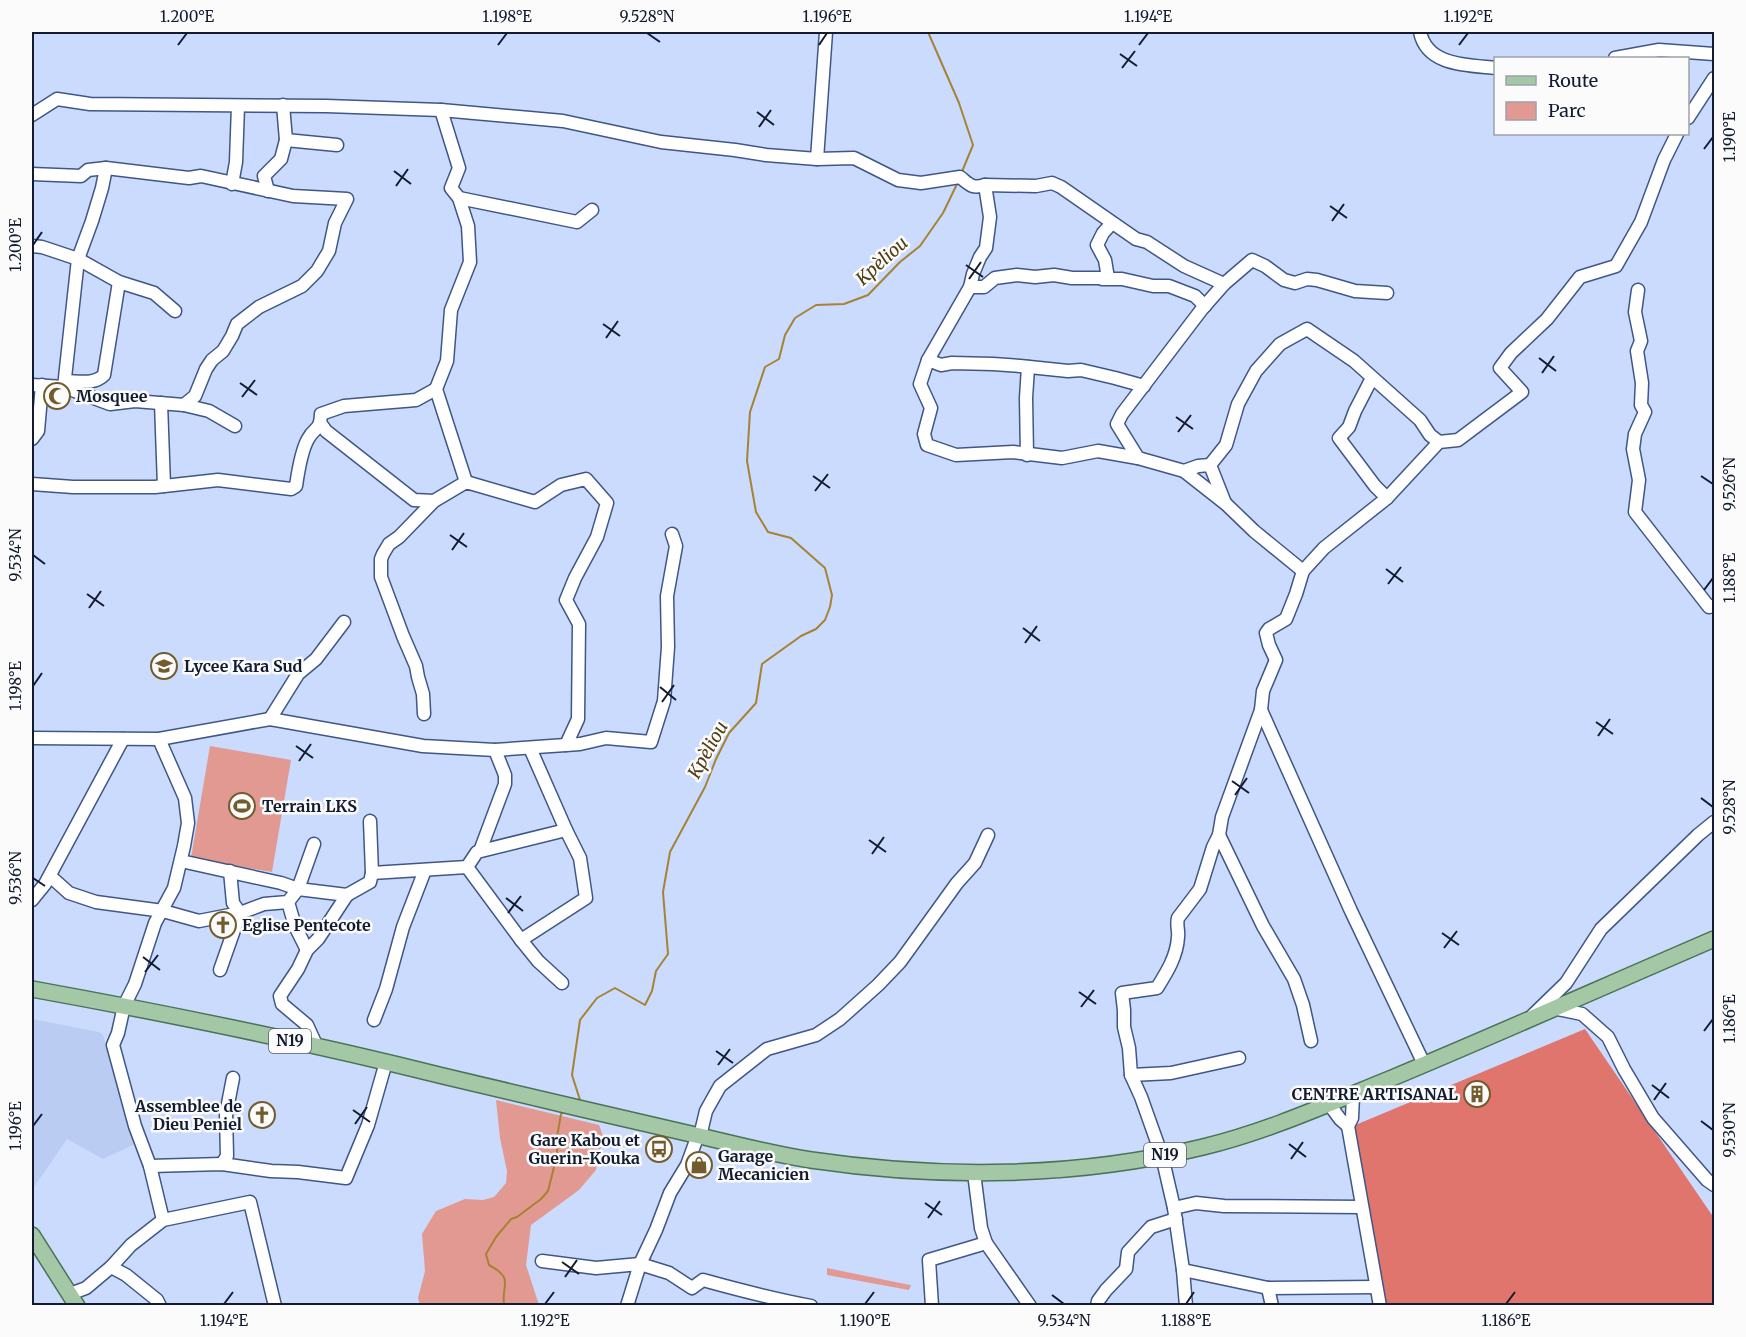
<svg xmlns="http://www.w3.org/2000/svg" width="1746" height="1337" font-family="Merriweather,serif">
  <rect width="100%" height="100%" fill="#cadbfe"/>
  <path fill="#bbccf2" d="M32,1019L99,1032L103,1035L136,1139L135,1144L103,1159L67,1139L32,1190Z"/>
  <g fill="#e29992">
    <path d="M210,746L291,760L272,872L191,858Z"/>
    <path d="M496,1100L599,1125L603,1136L596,1170L579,1190L531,1225L526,1265L539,1305H420L418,1298L425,1271L422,1234L436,1211L465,1199L483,1200L494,1197L506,1183L507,1171L500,1138Z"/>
    <path d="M827,1268L910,1285H911L909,1290L827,1275Z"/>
  </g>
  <path fill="#df756d" d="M1585,1029L1714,1218V1305H1387L1353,1126Z"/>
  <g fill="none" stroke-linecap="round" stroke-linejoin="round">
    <g stroke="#a68332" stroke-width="2">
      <path d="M928,32L959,103L973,145L961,174"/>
      <path d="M577,1102L580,1100L572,1075L580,1020L597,998L615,988L645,1005L652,991L656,971L668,954L663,892L670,852L705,787L716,759L729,733L756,703L762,664L801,636L816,629L825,620L830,607L832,595L825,568L791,538L768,532L756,512L747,461L750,412L765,367L779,359L785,335L795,318L816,305L844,304L868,295L900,262L920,246L943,213L958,182"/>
      <path d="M504,1306C501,1284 515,1279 489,1265L486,1254L496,1237L511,1219L517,1217L541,1199L548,1191L557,1155V1137L561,1114L566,1111"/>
    </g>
    <defs>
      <g id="minor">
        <path d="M1420,32C1427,66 1467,65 1496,68"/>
        <path d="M1615,58L1659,50L1714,54"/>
        <path d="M441,110L459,168L451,188L459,198L468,226L470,262L451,310L447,361L436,389L466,482"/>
        <path d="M32,115L57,99L90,104L326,106L441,110L563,121L661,142L735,150L766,155L817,159L826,32"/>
        <path d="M1688,118L1714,78"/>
        <path d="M286,140L337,145"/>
        <path d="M817,159L854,158L898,180L921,183L960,177C970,185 972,189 985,185L1036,186L1052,183L1061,187L1136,239L1147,242L1184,266L1224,284"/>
        <path d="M32,174L81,176L88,170L106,168L189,178L201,176L293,196L347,199L335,223L329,251L317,271L302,286L259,307L237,324L232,336L223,351L212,360L206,369L195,396L184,405L135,401L110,404L64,387L32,385"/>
        <path d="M232,184L236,162L238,106"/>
        <path d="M985,185L990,217L986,248L980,257L973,274L970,287L928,360L920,384L931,408L924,434L927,445L956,455L1013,452L1062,458L1098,451L1138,458"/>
        <path d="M268,191L264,176L281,159L286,140L283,105"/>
        <path d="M459,198L577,222L592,210"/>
        <path d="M32,246L42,247L78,259L119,282L154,293L175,311"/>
        <path d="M1102,279H1122L1153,286H1169L1195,296L1205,306"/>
        <path d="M970,287H984L995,278L1017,275L1035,277L1054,275L1072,278H1108L1105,260L1097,245L1103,233L1112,223"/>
        <path d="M1638,290L1635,312L1641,341L1637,351L1642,383L1641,405L1645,412L1635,434L1633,449L1639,480L1635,512L1709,607L1714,606"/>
        <path d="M928,360L941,365L952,363L993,364L1020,366L1068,371L1081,370L1115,378L1144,386"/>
        <path d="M1372,378L1355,411L1349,427L1339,438L1375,486L1387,498"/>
        <path d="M65,381C79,381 94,385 104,375L119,282"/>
        <path d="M64,387L78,259L92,221L102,188L106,168"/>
        <path d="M161,403L164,486"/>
        <path d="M184,405L209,411L235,426"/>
        <path d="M321,424L326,431L414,500L434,501"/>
        <path d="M32,439L38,431L42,385"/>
        <path d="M1027,455L1026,398L1028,367"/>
        <path d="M1184,471L1198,466L1210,465"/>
        <path d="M32,484L73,487H155L218,480L291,489L296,486C298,472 301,451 308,439C315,426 320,432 321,414L344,406L416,400L436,389"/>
        <path d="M1225,503L1210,465L1226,445L1238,404L1256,371L1280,344L1307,329L1354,361L1420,420L1430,435L1439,442"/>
        <path d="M1303,571L1254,531L1226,504L1184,471L1138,458L1117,424L1122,414L1202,309L1224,284L1252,260L1265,266L1284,280L1295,283L1307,279L1317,280L1355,291L1387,293"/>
        <path d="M1261,710L1351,911L1424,1064"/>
        <path d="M424,714L423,694L418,677L416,666L403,636L381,577V559L383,554L389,544L399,537L434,501L466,482L535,502L561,485L586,479L607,503L597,537L575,578L566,600L579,624L578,719L566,745"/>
        <path d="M270,719L298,674L316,659L344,622"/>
        <path d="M32,738L159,739L270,719L423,746L495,750L580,744L606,738L651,742L664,701L668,647L667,596L676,546L672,534"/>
        <path d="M159,739L185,798L188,823L184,846L174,888L155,923L135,984L124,1006L118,1033L113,1045L135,1126L150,1166L163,1220"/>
        <path d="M370,821L372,873"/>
        <path d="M1219,835L1263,926L1294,979L1303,1005L1311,1041"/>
        <path d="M480,851L505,784V775L495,750"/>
        <path d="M181,861L281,883L298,889L347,895L370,882L372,873L467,867L477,852L566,830L530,748"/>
        <path d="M467,867L521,940L586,898L580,858L566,830"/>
        <path d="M230,871L233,903L240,913"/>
        <path d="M50,876L69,893L96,902L163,911L199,921L240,913L264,904L288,902L298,889L314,844"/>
        <path d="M32,900L45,884L123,739"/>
        <path d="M288,902L295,926L307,950"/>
        <path d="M521,940L538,961L562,983"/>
        <path d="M220,970L240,913"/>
        <path d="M1553,1008L1582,1014L1608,1037L1624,1069L1653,1118L1707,1180L1714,1185"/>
        <path d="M1533,1015L1566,983L1601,929L1698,835L1714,822"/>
        <path d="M374,1020L386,989L403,927L425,870"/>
        <path d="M317,1047L307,1025L282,1004L280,996L298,969L307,950L318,939L347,895"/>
        <path d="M1131,1075L1171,1073L1239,1058"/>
        <path d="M1353,1095L1352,1118L1348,1126L1380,1306"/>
        <path d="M1329,1104L1340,1119L1348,1126"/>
        <path d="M700,1136L706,1111L720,1086L767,1049L816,1035L840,1019L878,985L900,962L957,883L975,863L988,835"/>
        <path d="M222,1164L227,1156L226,1114L233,1078"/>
        <path d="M150,1166L222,1164L271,1171L298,1172L346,1178L368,1125L386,1062"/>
        <path d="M974,1173L981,1228L986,1243L1030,1306"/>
        <path d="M1174,1208L1196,1203L1224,1206L1362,1207"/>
        <path d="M542,1261L596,1268L640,1264L669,1273L692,1288L703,1280C739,1290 774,1299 811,1306"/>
        <path d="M111,1267L126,1275L157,1300L160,1306"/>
        <path d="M1183,1270L1268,1288L1376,1287"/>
        <path d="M1268,1288L1272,1306"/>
        <path d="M70,1294L86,1288L111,1267L131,1245L163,1220L250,1202L275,1306"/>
        <path d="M627,1306L640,1264L656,1230L670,1193L687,1165L698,1135"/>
        <path d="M932,1306L929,1260L986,1243"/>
        <path d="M1097,1306L1098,1301L1106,1290L1126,1269L1128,1252L1151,1227L1176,1219"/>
        <path d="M1186,1306L1183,1270L1174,1208L1162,1156L1141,1097L1131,1075L1129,1048L1124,1027V1010L1122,993L1157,988C1167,972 1177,956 1178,937C1179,931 1176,925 1178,918L1200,889L1213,847L1219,835L1222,817L1261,710L1263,691L1276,660L1269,645L1266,633L1269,629L1286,619L1296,594L1303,571L1324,548L1387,498L1439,442L1458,440L1522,392L1500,368L1511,353L1547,319L1580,277L1616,266L1641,222L1664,160L1677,134"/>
      </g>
      <g id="major">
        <path d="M32,989C170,1014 307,1042 443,1076C526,1096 608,1115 691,1134C731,1143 771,1154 811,1160C940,1179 1076,1178 1203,1147C1269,1131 1330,1103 1392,1078C1500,1033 1607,985 1714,939"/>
        <path d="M32,1235L77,1306"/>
      </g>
    </defs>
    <use href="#minor" stroke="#405687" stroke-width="15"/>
    <use href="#major" stroke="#4a7356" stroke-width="18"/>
    <use href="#minor" stroke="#fff" stroke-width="12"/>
    <use href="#major" stroke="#a4c7a6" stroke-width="15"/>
  </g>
  <path fill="none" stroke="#121b30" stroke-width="2" d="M647,33L660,42M178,45L187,33M498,45L507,33M819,45L827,33M1139,45L1148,33M1459,45L1468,33M1120,54L1137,66M1122,68L1135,51M757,112L774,125M759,127L771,110M1704,149L1713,137M394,171L411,184M396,186L408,169M1330,206L1347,218M1332,221L1344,204M33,245L42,232M966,265L983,277M969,279L981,262M603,324L620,336M606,338L618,321M1539,358L1556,371M1542,373L1554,356M240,383L257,395M242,397L255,380M1176,417L1193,429M1178,432L1191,415M813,476L830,488M1701,476L1713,484M815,491L828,474M450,535L467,547M452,550L464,533M33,555L45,564M1386,569L1403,582M1388,584L1401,567M1704,590L1713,578M87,594L104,606M89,608L101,591M1023,628L1040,641M1025,643L1037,626M33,686L42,673M660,687L676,700M662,702L674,685M1596,722L1613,734M1598,736L1610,719M296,746L313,758M299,761L311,744M1232,781L1249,793M1235,795L1247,778M1701,798L1713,807M869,840L886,852M872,854L884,837M33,878L45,886M506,898L523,911M508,913L521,896M1442,933L1459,945M1444,948L1457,931M143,957L160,970M145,972L158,955M1079,992L1096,1004M1081,1007L1094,990M1704,1031L1713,1019M716,1051L733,1063M718,1065L730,1049M1652,1085L1669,1098M1654,1100L1666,1083M353,1110L370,1122M1701,1121L1713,1130M355,1124L367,1107M33,1126L42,1114M1289,1144L1306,1157M1291,1159L1303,1142M925,1203L942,1215M928,1218L940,1201M562,1262L579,1274M565,1277L577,1260M1052,1295L1064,1304M224,1304L233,1292M545,1304L554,1292M865,1304L874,1292M1186,1304L1194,1292M1506,1304L1515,1292"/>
  <defs>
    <symbol id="mosque-ring" viewBox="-11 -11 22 22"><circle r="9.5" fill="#fbfbfb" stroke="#725c2c" stroke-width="1.5"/><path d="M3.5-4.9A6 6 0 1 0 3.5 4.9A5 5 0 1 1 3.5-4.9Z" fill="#725c2c"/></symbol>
    <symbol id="school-ring" viewBox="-11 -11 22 22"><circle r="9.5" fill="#fbfbfb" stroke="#725c2c" stroke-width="1.5"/><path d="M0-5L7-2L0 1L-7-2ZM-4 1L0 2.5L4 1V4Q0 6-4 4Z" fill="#725c2c"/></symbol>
    <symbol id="stadium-ring" viewBox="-11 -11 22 22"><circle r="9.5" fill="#fbfbfb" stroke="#725c2c" stroke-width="1.5"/><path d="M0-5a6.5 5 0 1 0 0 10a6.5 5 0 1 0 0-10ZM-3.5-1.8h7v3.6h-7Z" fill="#725c2c"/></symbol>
    <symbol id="church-ring" viewBox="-11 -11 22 22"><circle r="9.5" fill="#fbfbfb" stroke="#725c2c" stroke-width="1.5"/><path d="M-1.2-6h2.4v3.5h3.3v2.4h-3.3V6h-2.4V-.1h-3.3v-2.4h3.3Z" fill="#725c2c"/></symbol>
    <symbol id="building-ring" viewBox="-11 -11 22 22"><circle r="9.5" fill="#fbfbfb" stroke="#725c2c" stroke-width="1.5"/><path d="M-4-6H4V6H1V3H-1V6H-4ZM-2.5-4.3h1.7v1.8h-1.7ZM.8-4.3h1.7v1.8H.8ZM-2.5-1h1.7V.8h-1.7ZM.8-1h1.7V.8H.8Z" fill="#725c2c"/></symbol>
    <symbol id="bus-ring" viewBox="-11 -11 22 22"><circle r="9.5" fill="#fbfbfb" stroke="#725c2c" stroke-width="1.5"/><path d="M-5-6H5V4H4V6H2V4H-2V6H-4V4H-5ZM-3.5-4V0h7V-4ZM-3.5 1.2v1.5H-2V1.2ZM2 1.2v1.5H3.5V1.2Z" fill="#725c2c"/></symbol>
    <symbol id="shop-ring" viewBox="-11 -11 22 22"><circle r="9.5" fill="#fbfbfb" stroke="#725c2c" stroke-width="1.5"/><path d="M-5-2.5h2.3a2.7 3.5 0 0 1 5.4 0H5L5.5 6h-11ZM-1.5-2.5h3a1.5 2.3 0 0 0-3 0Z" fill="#725c2c"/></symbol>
  </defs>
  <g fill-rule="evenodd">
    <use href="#mosque-ring" x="42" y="381" width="30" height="30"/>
    <use href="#school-ring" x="149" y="651" width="30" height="30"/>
    <use href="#stadium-ring" x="227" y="791" width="30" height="30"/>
    <use href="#church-ring" x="208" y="910" width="30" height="30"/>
    <use href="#building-ring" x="1462" y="1079" width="30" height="30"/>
    <use href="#church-ring" x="247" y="1100" width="30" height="30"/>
    <use href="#bus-ring" x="644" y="1134" width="30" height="30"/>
    <use href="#shop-ring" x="684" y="1150" width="30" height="30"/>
  </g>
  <g text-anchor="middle" stroke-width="5" stroke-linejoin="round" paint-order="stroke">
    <g fill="#fbfbfb" stroke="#585e6d" stroke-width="1.5">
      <rect x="269" y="1029" width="42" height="24" rx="4.5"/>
      <rect x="1144" y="1143" width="42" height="24" rx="4.5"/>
    </g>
    <g font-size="15" font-weight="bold" fill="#121b30">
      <text x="290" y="1046">N19</text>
      <text x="1165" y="1160">N19</text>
    </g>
    <g font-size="16" font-weight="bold" fill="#121b30" stroke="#fbfbfb" text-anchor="start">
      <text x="76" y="402">Mosquee</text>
      <text x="184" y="672">Lycee Kara Sud</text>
      <text x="262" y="812">Terrain LKS</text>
      <text x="242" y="931">Eglise Pentecote</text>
      <text x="1458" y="1100" text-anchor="end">CENTRE ARTISANAL</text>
      <text x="242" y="1112" text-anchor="end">Assemblee de<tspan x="242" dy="18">Dieu Peniel</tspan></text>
      <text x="640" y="1146" text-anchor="end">Gare Kabou et<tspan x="640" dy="18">Guerin-Kouka</tspan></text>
      <text x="718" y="1162">Garage<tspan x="718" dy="18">Mecanicien</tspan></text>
    </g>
    <g font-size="18" font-style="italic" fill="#503d10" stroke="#fbfbfb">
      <text transform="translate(882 261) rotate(-42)" y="6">Kpèliou</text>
      <text transform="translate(708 750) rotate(-61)" y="6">Kpèliou</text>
    </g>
  </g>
  <rect width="1746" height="1337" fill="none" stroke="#fbfbfb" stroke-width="66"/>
  <rect x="1494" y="57" width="195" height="78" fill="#fbfbfb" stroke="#9ea1aa" stroke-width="1.5"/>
  <rect x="1506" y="76" width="30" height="9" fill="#a4c7a6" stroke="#9ea1aa" stroke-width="1.5"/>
  <text x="1548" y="87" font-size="18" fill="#121b30">Route</text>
  <rect x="1506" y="102" width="30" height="18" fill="#e29992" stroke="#9ea1aa" stroke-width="1.5"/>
  <text x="1548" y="117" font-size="18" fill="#121b30">Parc</text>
  <rect x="33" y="33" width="1680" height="1271" fill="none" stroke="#121b30" stroke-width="2"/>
  <g font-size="15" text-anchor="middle" fill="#121b30">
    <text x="187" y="22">1.200°E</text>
    <text x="507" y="22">1.198°E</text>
    <text x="647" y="22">9.528°N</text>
    <text x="827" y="22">1.196°E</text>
    <text x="1148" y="22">1.194°E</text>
    <text x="1468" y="22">1.192°E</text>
    <text transform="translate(1730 137) rotate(-90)" y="5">1.190°E</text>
    <text transform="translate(16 245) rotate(-90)" y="5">1.200°E</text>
    <text transform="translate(1730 484) rotate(-90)" y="5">9.526°N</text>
    <text transform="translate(16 555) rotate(-90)" y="5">9.534°N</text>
    <text transform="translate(1730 578) rotate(-90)" y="5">1.188°E</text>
    <text transform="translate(16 686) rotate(-90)" y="5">1.198°E</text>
    <text transform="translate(1730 807) rotate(-90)" y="5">9.528°N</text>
    <text transform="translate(16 878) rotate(-90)" y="5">9.536°N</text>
    <text transform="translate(1730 1019) rotate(-90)" y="5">1.186°E</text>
    <text transform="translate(16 1126) rotate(-90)" y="5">1.196°E</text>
    <text transform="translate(1730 1130) rotate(-90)" y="5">9.530°N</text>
    <text x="224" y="1326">1.194°E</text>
    <text x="545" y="1326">1.192°E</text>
    <text x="865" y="1326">1.190°E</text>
    <text x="1064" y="1326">9.534°N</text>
    <text x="1186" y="1326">1.188°E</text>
    <text x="1506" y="1326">1.186°E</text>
  </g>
</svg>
